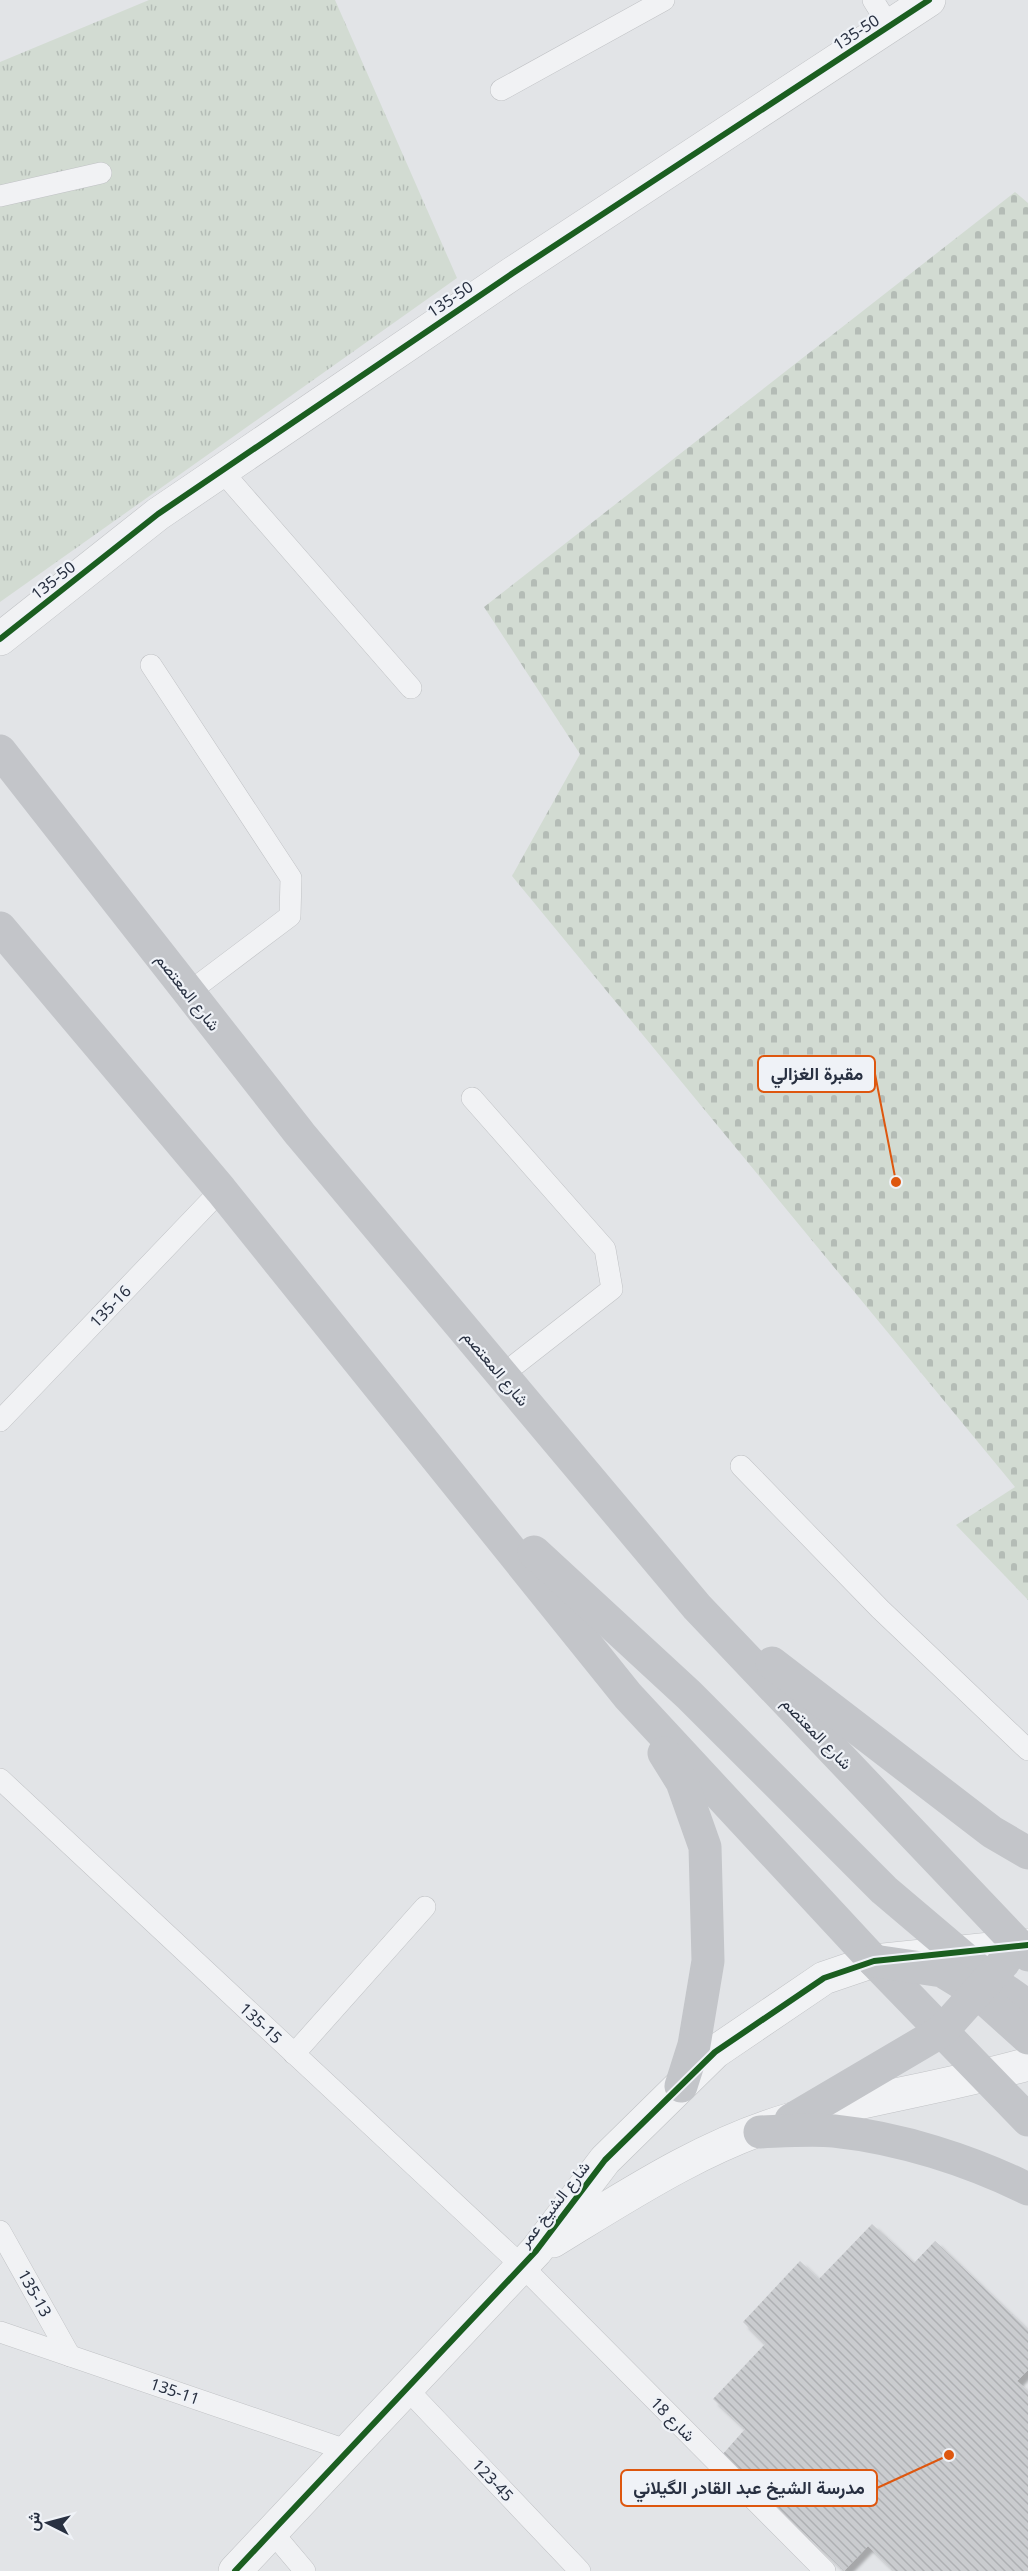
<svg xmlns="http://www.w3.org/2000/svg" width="1028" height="2571" font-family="'Noto Sans',Vazirmatn,sans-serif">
  <defs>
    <pattern id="grass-tufts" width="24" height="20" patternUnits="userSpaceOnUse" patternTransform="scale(1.5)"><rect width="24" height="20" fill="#d2dbd2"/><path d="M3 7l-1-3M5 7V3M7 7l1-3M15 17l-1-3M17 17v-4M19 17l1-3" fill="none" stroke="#b4bcb6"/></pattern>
    <pattern id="cemetery-stones" width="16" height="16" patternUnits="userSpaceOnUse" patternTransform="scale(1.5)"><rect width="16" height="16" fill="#d2dbd2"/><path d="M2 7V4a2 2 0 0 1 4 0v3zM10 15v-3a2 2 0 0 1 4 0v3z" fill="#b4bcb6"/></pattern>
    <pattern id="building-back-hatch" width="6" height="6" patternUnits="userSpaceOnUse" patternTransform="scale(1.5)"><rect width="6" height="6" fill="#cacccf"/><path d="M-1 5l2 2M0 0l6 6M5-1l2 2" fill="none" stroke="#aeb0b3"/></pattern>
    <filter id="shadow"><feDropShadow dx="5.5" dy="5.5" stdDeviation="1.5" flood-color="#0004"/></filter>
  </defs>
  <rect width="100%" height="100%" fill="#e2e4e7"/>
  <path fill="url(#grass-tufts)" d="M149,0H335L457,278L0,602V62Z"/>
  <path fill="url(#cemetery-stones)" d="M1015,192L1028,203V1600L956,1525L1015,1487L512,876L580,754L484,607Z"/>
  <path fill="url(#building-back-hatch)" filter="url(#shadow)" d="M872,2224L914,2263L935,2241L1028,2330V2370L1017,2381L1028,2391V2571H894L868,2546L844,2571L722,2455L745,2429L713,2399L765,2344L743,2322L800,2261L819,2279Z"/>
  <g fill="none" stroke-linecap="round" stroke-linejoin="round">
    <defs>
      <g id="service">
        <path d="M873,0L889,26"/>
        <path d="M501,90L664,0"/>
        <path d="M0,196L101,173"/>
        <path d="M221,470L411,688"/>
        <path d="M151,665L291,878L290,916L188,993"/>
        <path d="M472,1098L605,1249L612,1289L502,1375"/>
        <path d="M0,1421L221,1190"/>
        <path d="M741,1466L880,1609L1028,1750"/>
        <path d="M0,1779L522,2266L825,2571"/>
        <path d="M294,2054L425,1907"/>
        <path d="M0,2231L70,2356"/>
        <path d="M0,2332L349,2451"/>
        <path d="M407,2389L580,2571"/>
        <path d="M272,2532L305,2571"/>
      </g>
      <path id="minor" d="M0,639L158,514L513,273L929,0"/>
      <g id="tertiary">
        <path d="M553,2241C628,2195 707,2143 792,2119C870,2098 950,2086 1028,2064"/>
        <path d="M235,2571L536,2251L605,2160L715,2052L824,1978L874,1961L1028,1945"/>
      </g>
    </defs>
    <use href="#service" stroke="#c0c2c5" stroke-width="22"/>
    <use href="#minor" stroke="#c0c2c5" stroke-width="34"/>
    <use href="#tertiary" stroke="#c0c2c5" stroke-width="34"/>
    <use href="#service" stroke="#f1f2f4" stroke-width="21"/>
    <use href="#minor" stroke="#f1f2f4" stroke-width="33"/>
    <use href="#tertiary" stroke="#f1f2f4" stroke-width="33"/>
    <g stroke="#c3c5c9" stroke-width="33">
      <path d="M0,751L300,1134L697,1607L1028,1955"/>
      <path d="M0,928L221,1190L628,1696L874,1961L1028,2120"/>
      <path d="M534,1552L689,1695L884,1890L989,1979L1028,2006"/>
      <path d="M772,1663L992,1832L1028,1853"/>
      <path d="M664,1753L682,1782L705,1847L708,1961L694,2045L681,2086"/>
      <path d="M874,1961L942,1971L978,1993L1028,2038"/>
      <path d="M791,2120L942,2031L1004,1962"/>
      <path d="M760,2132C784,2131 810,2129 834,2131C900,2138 969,2160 1028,2189"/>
    </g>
    <defs>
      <g id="cycleway">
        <path d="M0,639L158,514L513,273L929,0"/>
        <path d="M235,2571L536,2251L605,2160L715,2052L824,1978L874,1961L1028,1945"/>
      </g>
    </defs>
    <use href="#cycleway" stroke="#eff2f7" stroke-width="10"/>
    <use href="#cycleway" stroke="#1b5e20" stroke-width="6"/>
  </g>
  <g text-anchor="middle" stroke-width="4.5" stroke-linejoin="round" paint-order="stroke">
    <g font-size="16" fill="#283041" stroke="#eff2f7">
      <text transform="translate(856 32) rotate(-33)" y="6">135-50</text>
      <text transform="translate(450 299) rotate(-34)" y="6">135-50</text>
      <text transform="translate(53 580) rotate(-38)" y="6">135-50</text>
      <text transform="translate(188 992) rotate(52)" y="6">شارع المعتصم</text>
      <text transform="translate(110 1306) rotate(-46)" y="6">135-16</text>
      <text transform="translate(496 1368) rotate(50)" y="6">شارع المعتصم</text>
      <text transform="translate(817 1733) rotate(46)" y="6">شارع المعتصم</text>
      <text transform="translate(261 2023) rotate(43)" y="6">135-15</text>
      <text transform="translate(554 2204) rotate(-52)" y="6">شارع الشيخ عمر</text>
      <text transform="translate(35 2293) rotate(61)" y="6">135-13</text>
      <text transform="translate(175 2391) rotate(19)" y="6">135-11</text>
      <text transform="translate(673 2419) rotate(45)" y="6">شارع 18</text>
      <text transform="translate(493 2480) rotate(46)" y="6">123-45</text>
    </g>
  </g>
  <path fill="none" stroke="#de570f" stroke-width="2" d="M896 1182L875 1074M949 2455L877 2488"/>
  <g fill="#de570f" stroke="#eff2f7" stroke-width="2">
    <circle cx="896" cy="1182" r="6"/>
    <circle cx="949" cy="2455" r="6"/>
  </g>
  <g fill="#eff2f7" stroke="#de570f" stroke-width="2">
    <rect x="758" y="1056" width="117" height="36" rx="6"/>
    <rect x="621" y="2470" width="256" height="36" rx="6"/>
  </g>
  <g font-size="18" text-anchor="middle" font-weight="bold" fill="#283041">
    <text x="817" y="1080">مقبرة الغزالي</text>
    <text x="749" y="2494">مدرسة الشيخ عبد القادر الگيلاني</text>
  </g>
  <g transform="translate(48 2523) rotate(276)" stroke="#eff2f7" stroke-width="4.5" paint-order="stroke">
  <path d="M0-4.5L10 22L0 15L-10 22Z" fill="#283041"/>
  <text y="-9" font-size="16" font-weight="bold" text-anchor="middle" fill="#283041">ش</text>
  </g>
</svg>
